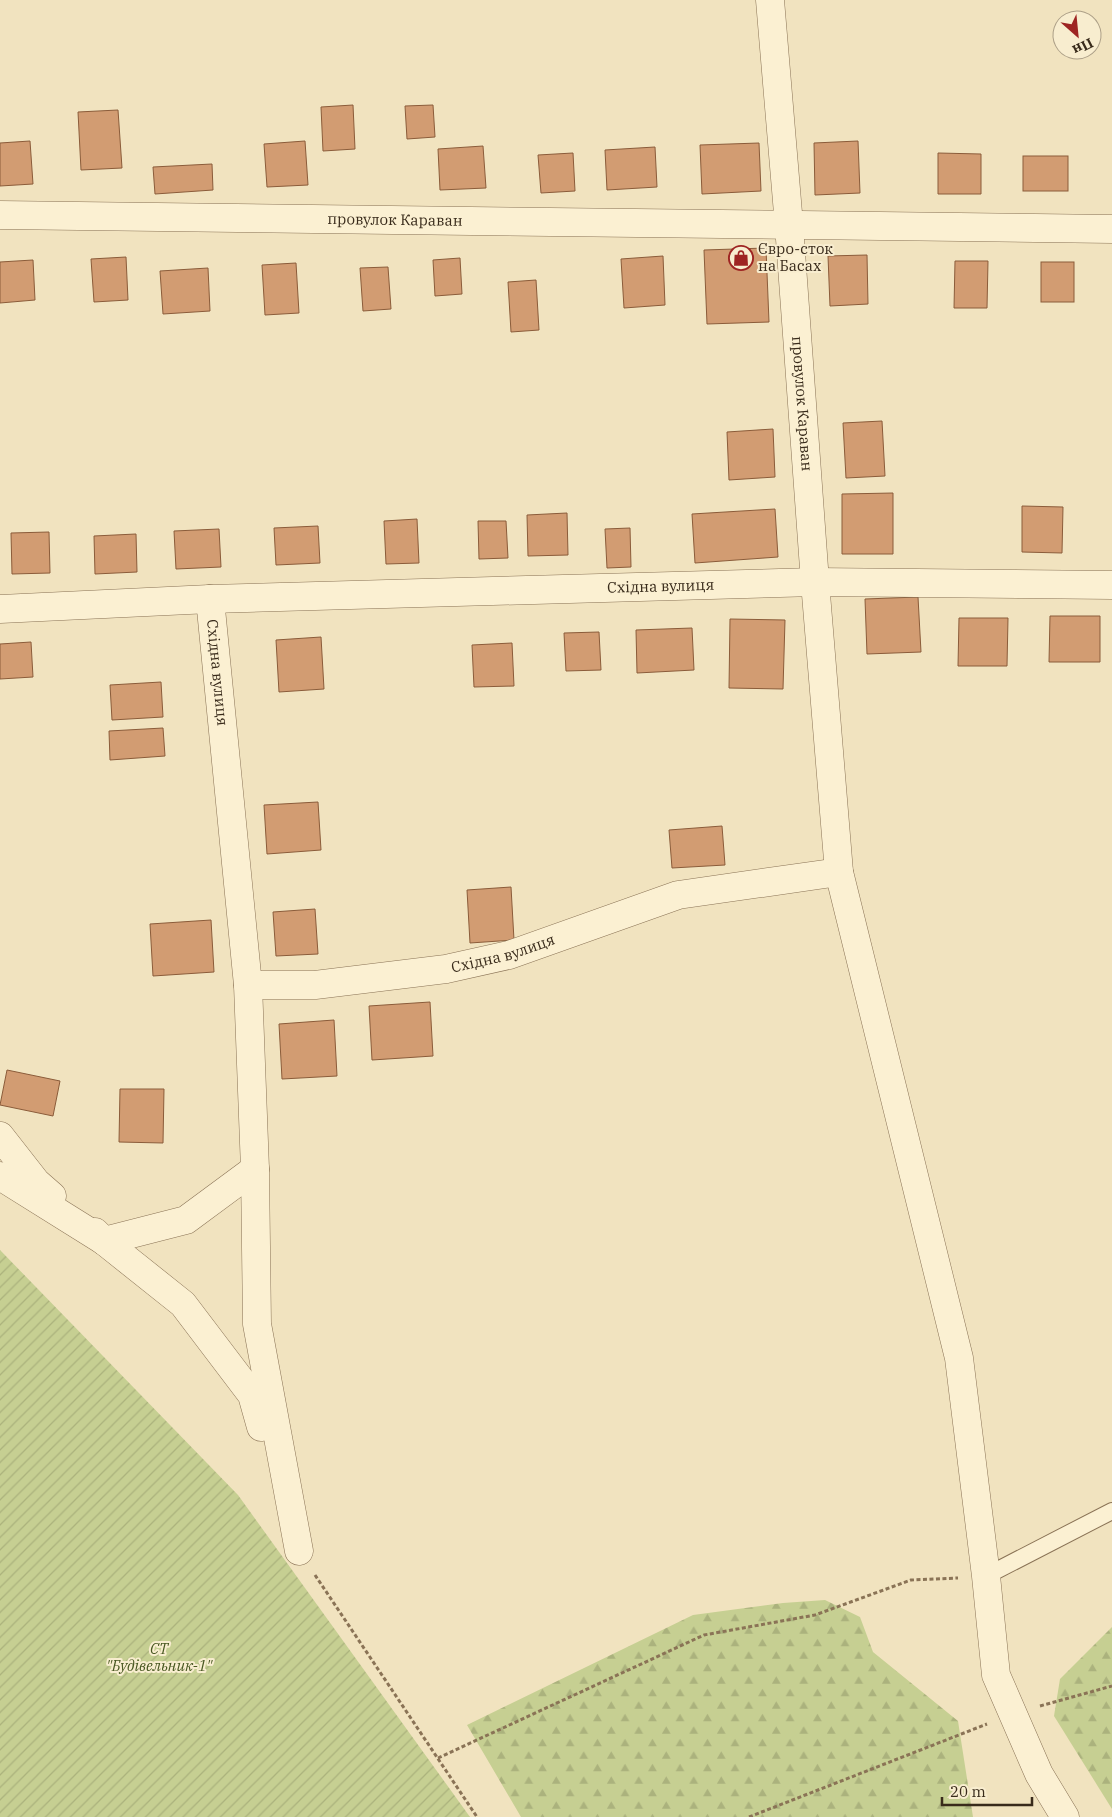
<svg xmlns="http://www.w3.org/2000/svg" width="1112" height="1817" font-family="'IBM Plex Serif',serif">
  <defs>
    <pattern id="forest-firs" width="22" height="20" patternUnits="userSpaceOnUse" patternTransform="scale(1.25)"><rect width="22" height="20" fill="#c6cf92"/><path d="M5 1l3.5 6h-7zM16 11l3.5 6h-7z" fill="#abb27d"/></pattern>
    <pattern id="garden-furrows" width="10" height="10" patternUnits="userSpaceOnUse" patternTransform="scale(1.25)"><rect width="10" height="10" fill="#c6cf92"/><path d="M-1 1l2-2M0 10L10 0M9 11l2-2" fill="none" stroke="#abb27d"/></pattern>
  </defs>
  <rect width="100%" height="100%" fill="#f1e3bf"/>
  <g fill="url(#forest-firs)">
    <path d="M825,1600L860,1617L873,1652L958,1721L973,1817H521L467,1725L693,1615L783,1603Z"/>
    <path d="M1112,1627V1809L1054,1716L1060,1679Z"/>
  </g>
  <path fill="url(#garden-furrows)" d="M0,1250L238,1495L470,1817H0Z"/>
  <g fill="#d29c72" stroke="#8b5c3a">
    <path d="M353,105L355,149L323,151L321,107Z"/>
    <path d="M433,105L435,137L407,139L405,106Z"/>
    <path d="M118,110L122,168L81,170L78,112Z"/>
    <path d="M30,141L33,184L0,186V143Z"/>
    <path d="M305,141L308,185L267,187L264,144Z"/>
    <path d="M858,141L860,193L815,195L814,143Z"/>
    <path d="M759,143L761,191L702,194L700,145Z"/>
    <path d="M483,146L486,188L440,190L438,149Z"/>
    <path d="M655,147L657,187L607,190L605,150Z"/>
    <path d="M573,153L575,191L541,193L538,155Z"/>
    <path d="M938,153L981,154V194H938Z"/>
    <rect x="1023" y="156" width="45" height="35"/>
    <path d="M212,164L213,190L155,194L153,167Z"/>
    <path d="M766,248L769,322L707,324L704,250Z"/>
    <path d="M867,255L868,304L830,306L828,256Z"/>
    <path d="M663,256L665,305L624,308L621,259Z"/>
    <path d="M126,257L128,300L94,302L91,259Z"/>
    <path d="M460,258L462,294L435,296L433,260Z"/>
    <path d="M33,260L35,300L0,303V262Z"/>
    <path d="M955,261H988L987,308H954Z"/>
    <rect x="1041" y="262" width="33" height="40"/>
    <path d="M296,263L299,313L265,315L262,265Z"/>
    <path d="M388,267L391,309L363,311L360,268Z"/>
    <path d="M208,268L210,311L163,314L160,271Z"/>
    <path d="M536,280L539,330L511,332L508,282Z"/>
    <path d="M882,421L885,476L846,478L843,423Z"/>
    <path d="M773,429L775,477L729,480L727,432Z"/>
    <path d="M893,493V554H842V494Z"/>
    <path d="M1022,506L1063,507L1062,553L1022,552Z"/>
    <path d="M775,509L778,557L695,563L692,514Z"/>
    <path d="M567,513L568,555L528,556L527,515Z"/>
    <path d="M417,519L419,563L386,564L384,521Z"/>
    <path d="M478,521H506L508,558L479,559Z"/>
    <path d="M318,526L320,563L276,565L274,528Z"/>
    <path d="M630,528L631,567L607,568L605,529Z"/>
    <path d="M219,529L221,567L176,569L174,531Z"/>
    <path d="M49,532L50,573L12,574L11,533Z"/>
    <path d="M136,534L137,572L95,574L94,536Z"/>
    <path d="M918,597L921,652L867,654L865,599Z"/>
    <path d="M1050,616H1100V662H1049Z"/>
    <path d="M959,618H1008L1007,666H958Z"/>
    <path d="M730,619L785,620L783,689L729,688Z"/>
    <path d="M692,628L694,670L637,673L636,630Z"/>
    <path d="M599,632L601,670L566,671L564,633Z"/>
    <path d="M321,637L324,689L279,692L276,640Z"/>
    <path d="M31,642L33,677L0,679V644Z"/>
    <path d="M512,643L514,686L474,687L472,645Z"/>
    <path d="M161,682L163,717L112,720L110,685Z"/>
    <path d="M163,728L165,756L110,760L109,731Z"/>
    <path d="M318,802L321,850L267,854L264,805Z"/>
    <path d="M722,826L725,865L672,868L669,830Z"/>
    <path d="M511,887L514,940L470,943L467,890Z"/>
    <path d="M315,909L318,954L276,956L273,912Z"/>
    <path d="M211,920L214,972L153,976L150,924Z"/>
    <path d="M430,1002L433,1056L372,1060L369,1006Z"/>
    <path d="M334,1020L337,1076L282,1079L279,1024Z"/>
    <path d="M7,1070L60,1081L53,1116L0,1105Z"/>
    <path d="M120,1089H164L163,1143L119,1142Z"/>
  </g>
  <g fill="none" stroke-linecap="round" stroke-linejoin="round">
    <defs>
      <path id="service" d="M986,1576L1112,1511"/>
      <g id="minor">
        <path id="s1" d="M770,0L789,225L815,582L839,872L959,1358L986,1576L996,1675L1039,1774L1065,1817"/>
        <path id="s2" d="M0,215L1112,229"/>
        <path id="s3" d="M210,599L248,985L255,1169L257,1324L299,1551"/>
        <path id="s4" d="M0,609L210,599L815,582L1112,585"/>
        <path id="s5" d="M248,985H315L446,969L509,955L678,895L839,872"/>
        <path d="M0,1136L36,1182L52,1196"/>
        <path d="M0,1176L104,1241L183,1304L252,1395L261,1427"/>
        <path d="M95,1232L104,1241L186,1220L255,1169"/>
      </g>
    </defs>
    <use href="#service" stroke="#8a7356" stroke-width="18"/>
    <use href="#minor" stroke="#8a7356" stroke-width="29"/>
    <g stroke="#8a7356" stroke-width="3" stroke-dasharray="4 2.5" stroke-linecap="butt">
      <path d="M315,1575L477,1817"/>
      <path d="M1040,1706L1112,1686"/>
      <path d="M438,1758L704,1635L815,1615L911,1580L958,1578"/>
      <path d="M749,1817L987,1724"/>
    </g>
    <use href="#service" stroke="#fbf0d2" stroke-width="16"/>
    <use href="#minor" stroke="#fbf0d2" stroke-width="28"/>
  </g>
  <defs>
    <symbol id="shop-ring" viewBox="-11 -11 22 22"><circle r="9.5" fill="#f8edcf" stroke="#9e2422" stroke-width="1.5"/><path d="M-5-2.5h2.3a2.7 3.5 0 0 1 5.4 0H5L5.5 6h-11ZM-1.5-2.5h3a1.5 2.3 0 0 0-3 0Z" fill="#9e2422"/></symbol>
  </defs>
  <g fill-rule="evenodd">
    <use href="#shop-ring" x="727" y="244" width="28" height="28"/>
  </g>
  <g text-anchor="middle" stroke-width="4" stroke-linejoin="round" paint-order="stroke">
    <g font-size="15" fill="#392b1b" stroke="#f8edcf">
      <text dy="5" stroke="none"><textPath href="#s2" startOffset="395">провулок Караван</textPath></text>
      <text dy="5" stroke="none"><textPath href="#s1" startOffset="405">провулок Караван</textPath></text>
      <text dy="5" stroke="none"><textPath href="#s4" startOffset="661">Східна вулиця</textPath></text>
      <text dy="5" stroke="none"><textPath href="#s3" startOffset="74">Східна вулиця</textPath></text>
      <text dy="5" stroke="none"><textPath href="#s5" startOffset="258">Східна вулиця</textPath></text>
    </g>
    <g font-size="15" fill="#392b1b" stroke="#f8edcf" text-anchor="start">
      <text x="758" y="254">Євро-сток<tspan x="758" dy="17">на Басах</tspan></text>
    </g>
    <g font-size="15" font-style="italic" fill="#485721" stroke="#f8edcf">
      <text x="159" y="1654">СТ<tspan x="159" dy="17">"Будівельник-1"</tspan></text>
    </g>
  </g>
  <g transform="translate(1077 35) rotate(153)"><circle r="24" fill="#f8edcf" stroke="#ac9f87"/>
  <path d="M0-4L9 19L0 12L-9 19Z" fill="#9e2422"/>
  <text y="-8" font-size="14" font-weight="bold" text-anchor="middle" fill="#392b1b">Пн</text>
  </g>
  <path d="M942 1797v8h90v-8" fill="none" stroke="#392b1b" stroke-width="2.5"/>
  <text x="950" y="1797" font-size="15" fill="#392b1b" stroke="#f8edcf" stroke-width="4" paint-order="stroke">20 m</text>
</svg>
